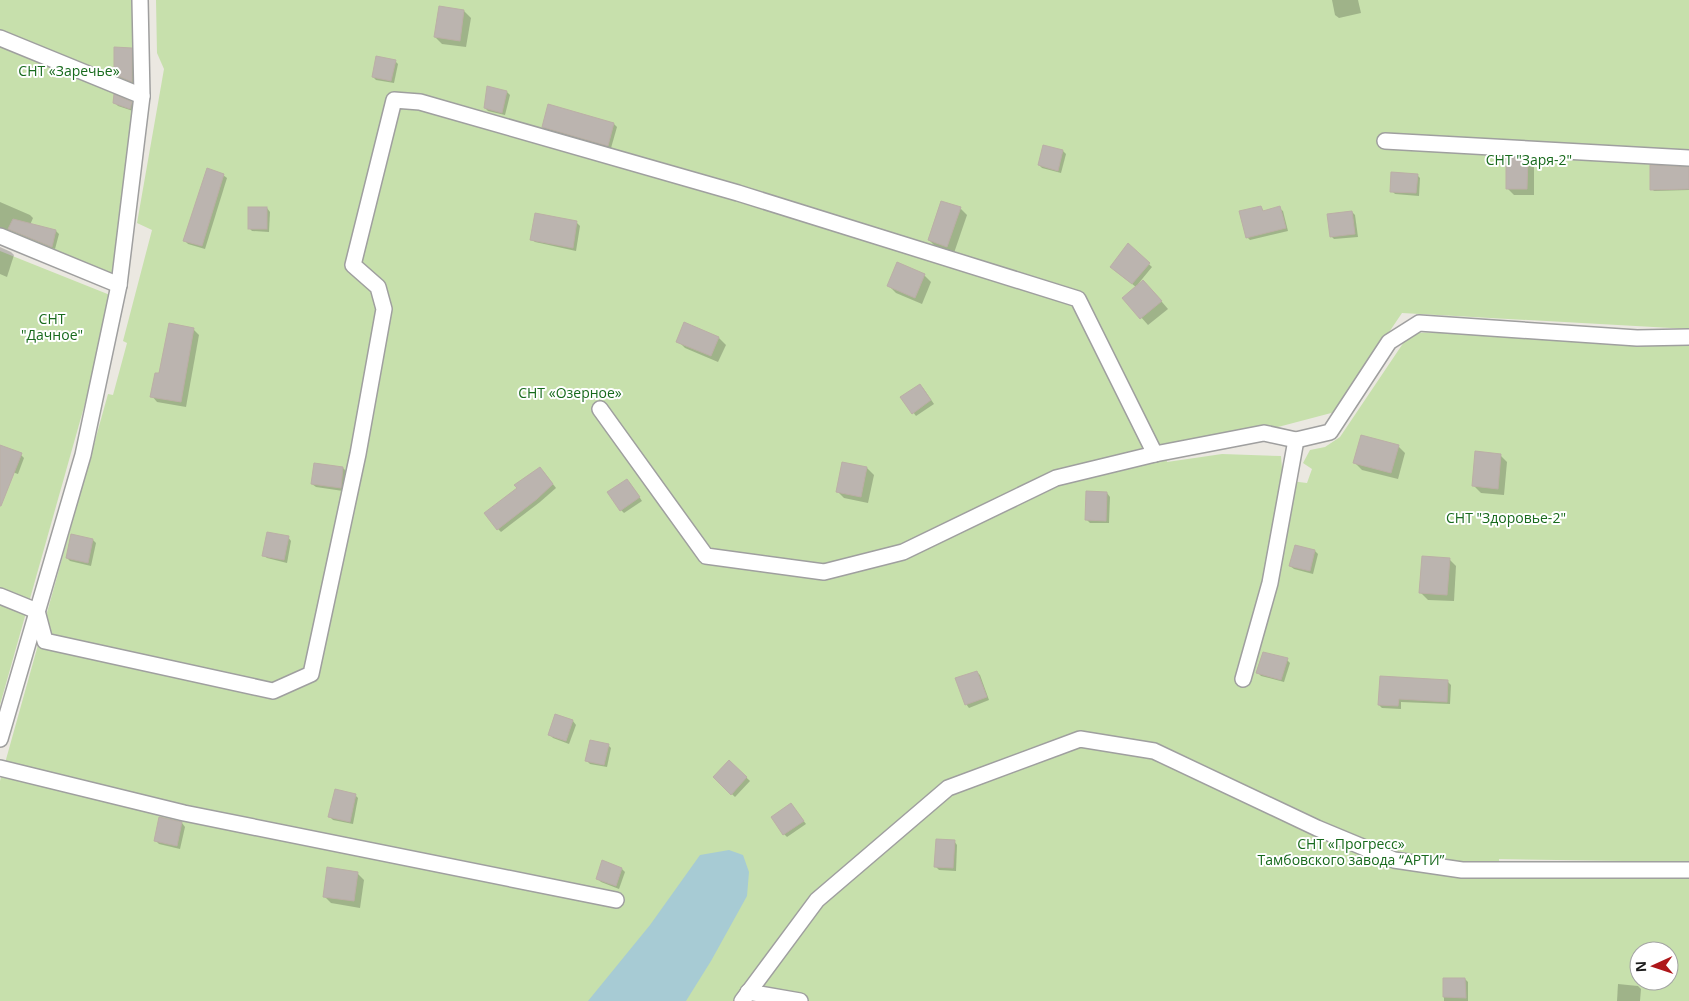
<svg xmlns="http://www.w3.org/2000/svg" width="1689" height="1001" font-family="'Open Sans',sans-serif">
  <rect width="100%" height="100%" fill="#ebe8e1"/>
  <g fill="#c7e0ac" fill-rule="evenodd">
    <path d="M0,0H137L139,84L115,274L0,234Z"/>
    <path d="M156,0H1689V329L1402,313L1335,412L1278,427L1165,449L1167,462L1222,454L1281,456L1283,480L1307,483L1312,469L1303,463L1310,450L1325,447L1340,437L1410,333L1447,332L1670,345L1689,344V862L1499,859L1500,876L1689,878V1001H0V781L108,394L113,395L127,343L123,341L152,230L137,223L164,69L157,53ZM1639,951H1669V981H1639Z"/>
    <path d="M0,251L115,297L0,705Z"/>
  </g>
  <path fill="#a7cbd4" d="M729,850L743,855L749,872L747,896L711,961L686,1001H588L650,925L700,855Z"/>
  <g fill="#0003">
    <path d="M1332,0H1358L1361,13L1339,18L1335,15Z"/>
    <path d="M464,11L471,18L466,47L442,44L435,37Z"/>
    <path d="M131,49L134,52L135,84L119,77L115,74Z"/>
    <path d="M395,61L398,64L394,83L376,80L373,77Z"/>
    <path d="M507,92L510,95L505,115L488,111L485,108Z"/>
    <path d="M115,103H131L134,106L133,111L118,106Z"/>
    <path d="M614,124L617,127L611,148L546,130L543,127Z"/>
    <path d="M1044,146L1063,151L1066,154L1061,173L1042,168L1039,165Z"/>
    <path d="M1527,160L1534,167V195H1514L1507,188Z"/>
    <path d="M1689,168V190L1654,191L1651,188Z"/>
    <path d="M223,175L227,178L205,249L188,244L185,241Z"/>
    <path d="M1417,175L1420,178L1419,196L1395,194L1392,191Z"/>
    <path d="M0,202L30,215L33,218L30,225L56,231L59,234L55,249L8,230L2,229L0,231Z"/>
    <path d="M1261,207L1264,212L1279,208L1283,211L1288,231L1250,240L1247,237Z"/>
    <path d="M267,208L270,212L269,232L252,231L249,228Z"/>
    <path d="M960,208L967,215L954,253L936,247L929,240Z"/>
    <path d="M1352,212L1355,215L1358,237L1334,239L1331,236Z"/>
    <path d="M536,214L577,223L580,226L576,251L535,242L531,239Z"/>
    <path d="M1128,245L1152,267L1138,284L1150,288L1168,309L1148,325L1124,298L1136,287L1114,270Z"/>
    <path d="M0,247L11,252L14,255L7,277L0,274Z"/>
    <path d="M924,275L931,282L922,304L896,293L889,286Z"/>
    <path d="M685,324L719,338L726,345L718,362L685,348L678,341Z"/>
    <path d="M193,329L199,335L186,407L157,402L152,396L160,375Z"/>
    <path d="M923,388L934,404L916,416L902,398Z"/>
    <path d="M1398,446L1405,453L1398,479L1362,470L1355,463Z"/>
    <path d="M0,455H21L24,458L18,474L0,468Z"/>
    <path d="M1500,455L1507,462L1504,495L1481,493L1474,486Z"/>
    <path d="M843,463L867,468L874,475L868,503L844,498L837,491Z"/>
    <path d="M343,468L346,471L343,491L316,487L312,484Z"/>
    <path d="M543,471L556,488L540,502L501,532L498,529Z"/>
    <path d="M630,483L642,501L624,513L621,510Z"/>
    <path d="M1107,493L1110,497L1109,523H1090L1087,520Z"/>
    <path d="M288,537L291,541L287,563L267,558L263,555Z"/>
    <path d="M93,540L96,543L91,566L70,561L67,558Z"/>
    <path d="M1315,551L1318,554L1313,574L1294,569L1290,566Z"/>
    <path d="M1449,559L1456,566L1454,601L1428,600L1421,593Z"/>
    <path d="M1287,660L1290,663L1284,682L1261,676L1258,673Z"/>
    <path d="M977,672L980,675L989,700L969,708L966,704Z"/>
    <path d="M1448,682L1451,685L1450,704L1401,702V709L1382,708L1379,705Z"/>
    <path d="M573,721L576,725L569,744L553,738L550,735Z"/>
    <path d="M608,745L611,748L607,767L590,764L587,761Z"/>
    <path d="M729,761L750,781L735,797L714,777Z"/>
    <path d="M355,795L358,798L353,824L333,820L330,817Z"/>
    <path d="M791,804L806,824L787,837L784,834Z"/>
    <path d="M160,818L182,823L185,827L180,849L159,844L156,841Z"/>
    <path d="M954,841L957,845L956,871L939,870L936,867Z"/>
    <path d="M622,869L625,872L619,889L601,882L598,879Z"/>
    <path d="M357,873L364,880L360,908L331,903L324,896Z"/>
    <path d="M1444,979H1465L1468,982V1001H1444Z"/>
    <path d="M1618,984L1638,986L1641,989L1640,1001H1617Z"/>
  </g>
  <g fill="#bbb4af" stroke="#bbafa6">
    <path d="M439,6L464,10L460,41L434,37Z"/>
    <path d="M114,47L132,48V82L114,74Z"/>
    <path d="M376,56L396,60L391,81L372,77Z"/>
    <path d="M487,86L507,91L502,113L484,108Z"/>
    <path d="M114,94L132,102L130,109L113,103Z"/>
    <path d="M548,104L614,123L608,146L542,127Z"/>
    <path d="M1043,145L1063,150L1058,171L1038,165Z"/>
    <path d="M1506,157L1528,158L1527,189H1506Z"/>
    <path d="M1650,165L1689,167V189L1650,190Z"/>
    <path d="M207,168L224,174L202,246L183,241Z"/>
    <path d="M1391,172L1418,174L1416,193L1390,192Z"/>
    <path d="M941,201L961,207L947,247L928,240Z"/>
    <path d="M1261,206L1263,211L1280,206L1286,228L1246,238L1239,211Z"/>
    <rect x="248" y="207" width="19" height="22"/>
    <path d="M1352,211L1355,234L1330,237L1327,214Z"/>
    <path d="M535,213L577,221L573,248L530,240Z"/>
    <path d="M13,219L56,230L52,247L8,229Z"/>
    <path d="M1128,243L1150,263L1132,284L1110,267Z"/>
    <path d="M897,262L925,274L915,298L887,286Z"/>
    <path d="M1143,280L1162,301L1140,319L1122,298Z"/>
    <path d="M684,322L719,337L711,356L676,342Z"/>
    <path d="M169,323L194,328L181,402L150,397L155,373H159Z"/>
    <path d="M920,384L931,400L912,414L900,397Z"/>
    <path d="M1361,435L1399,445L1391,473L1353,463Z"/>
    <path d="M0,445L22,453L1,506H0Z"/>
    <path d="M1475,451L1501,454L1498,489L1472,486Z"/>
    <path d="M842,462L867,467L861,497L836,492Z"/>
    <path d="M314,463L343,467L341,488L311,484Z"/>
    <path d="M540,467L553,484L537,499L497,530L484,513L517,488L514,485Z"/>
    <path d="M627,479L640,497L620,511L607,492Z"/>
    <path d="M1086,491L1107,492L1106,521L1085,520Z"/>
    <path d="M267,532L289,536L284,560L262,556Z"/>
    <path d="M71,534L93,539L88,563L66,558Z"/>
    <path d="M1295,545L1315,550L1310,571L1289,566Z"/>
    <path d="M1422,556L1450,558L1447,595L1419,593Z"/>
    <path d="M1263,652L1288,658L1281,680L1256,673Z"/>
    <path d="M977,671L987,697L965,705L955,678Z"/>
    <path d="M1380,676L1448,680L1447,702L1399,699L1398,706L1378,705Z"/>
    <path d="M555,714L573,720L566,741L548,735Z"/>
    <path d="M590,740L609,744L604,765L585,761Z"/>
    <path d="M729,760L747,777L731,795L713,777Z"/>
    <path d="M335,789L356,794L350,822L328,817Z"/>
    <path d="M791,803L804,821L783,835L771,817Z"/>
    <path d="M159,817L182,822L177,846L154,841Z"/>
    <path d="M936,839L955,840L953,868L934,867Z"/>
    <path d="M602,860L622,868L616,886L596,879Z"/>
    <path d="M327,867L358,872L354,901L323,897Z"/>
    <path d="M1443,978H1465L1466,998L1443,997Z"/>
  </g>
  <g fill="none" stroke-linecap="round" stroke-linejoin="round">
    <defs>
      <g id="lane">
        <path d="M0,38L142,96"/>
        <path d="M1385,141L1689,158"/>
        <path d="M0,236L119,285"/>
        <path d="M1296,440L1330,432L1389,342L1419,323L1637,338L1689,337"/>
        <path d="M1155,454L1264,433L1296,440L1270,583L1243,679"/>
        <path d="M0,596L37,611L45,641L273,691L311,674L358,454L384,309L378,287L353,265L394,100L420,102L738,193L1078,299L1155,454L1056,478L903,552L824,572L706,556L600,409"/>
        <path d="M0,739L83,455L119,285L142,96L140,0"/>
        <path d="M0,768L184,813L616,900"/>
        <path d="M748,992L800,1001"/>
        <path d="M742,1001L817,900L948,788L1080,739L1154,751L1317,828L1394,860L1462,870H1689"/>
      </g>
    </defs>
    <use href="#lane" stroke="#9f9f9f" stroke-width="18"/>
    <use href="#lane" stroke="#fff" stroke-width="15"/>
  </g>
  <g text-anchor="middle" stroke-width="4" stroke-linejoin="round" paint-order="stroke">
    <g font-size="14" fill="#186a1d" stroke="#fff">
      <text x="69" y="76">СНТ «Заречье»</text>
      <text x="1529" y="165">СНТ "Заря-2"</text>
      <text x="52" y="324">СНТ<tspan x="52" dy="16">"Дачное"</tspan></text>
      <text x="570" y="398">СНТ «Озерное»</text>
      <text x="1506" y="523">СНТ "Здоровье-2"</text>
      <text x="1351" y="849">СНТ «Прогресс»<tspan x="1351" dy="16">Тамбовского завода “АРТИ”</tspan></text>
    </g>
  </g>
  <g transform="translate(1654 966) rotate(267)"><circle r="24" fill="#ffffff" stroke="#a4a4a4"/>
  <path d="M0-4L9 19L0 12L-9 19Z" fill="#ae171a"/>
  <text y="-8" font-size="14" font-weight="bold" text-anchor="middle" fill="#1b1b1b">N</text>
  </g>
</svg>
